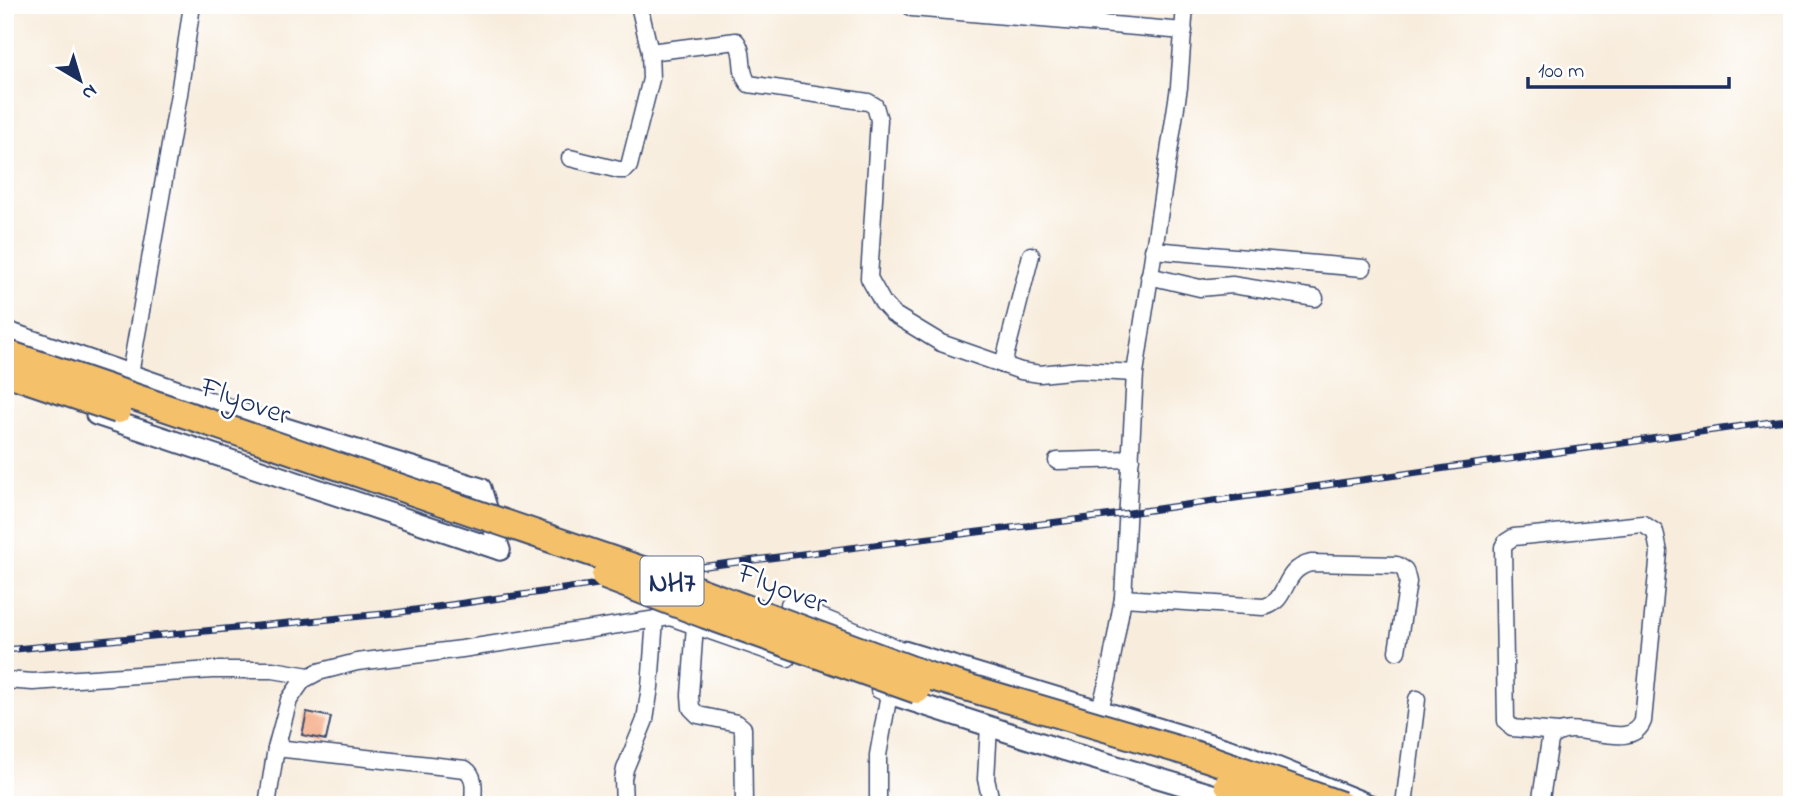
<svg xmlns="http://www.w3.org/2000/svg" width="1797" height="810" font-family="'Indie Flower',sans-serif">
  <rect width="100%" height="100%" fill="#fff"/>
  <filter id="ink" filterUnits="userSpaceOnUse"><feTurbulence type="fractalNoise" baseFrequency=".0143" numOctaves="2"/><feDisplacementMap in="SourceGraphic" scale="14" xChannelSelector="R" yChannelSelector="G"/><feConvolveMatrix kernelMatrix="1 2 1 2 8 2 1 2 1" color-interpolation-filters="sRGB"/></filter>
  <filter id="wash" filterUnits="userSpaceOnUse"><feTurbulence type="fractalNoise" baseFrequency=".00686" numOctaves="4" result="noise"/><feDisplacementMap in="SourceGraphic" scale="28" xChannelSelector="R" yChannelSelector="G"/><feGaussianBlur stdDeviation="1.57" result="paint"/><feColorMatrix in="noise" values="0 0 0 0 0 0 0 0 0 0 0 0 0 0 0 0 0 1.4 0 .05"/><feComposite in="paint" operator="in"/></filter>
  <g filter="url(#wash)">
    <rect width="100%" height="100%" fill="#f8eddd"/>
    <g id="blocks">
      <path fill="#f4a982" d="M307,712L331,717L326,740L302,735Z"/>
    </g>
  </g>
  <g filter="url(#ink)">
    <use href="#blocks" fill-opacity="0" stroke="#3c4c71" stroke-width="2"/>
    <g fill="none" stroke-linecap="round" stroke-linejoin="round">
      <defs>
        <g id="minor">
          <path d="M912,8L1184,31"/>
          <path d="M650,52L736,41C746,53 738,72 749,84L868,102L875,106L879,120L869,278L883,303L893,314L941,343L1021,371L1040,374L1079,370L1135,373"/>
          <path d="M570,158L619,170H625L629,166L651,79L650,52L639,5"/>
          <path d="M1153,250L1363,268"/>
          <path d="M1149,276L1200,288L1232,285L1315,298"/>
          <path d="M1003,365L1031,255"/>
          <path d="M130,374L179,94L192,5"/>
          <path d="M1057,461L1131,459"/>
          <path d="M1123,598L1263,607C1290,602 1280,570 1311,563L1397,565L1405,570L1408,582L1397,651"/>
          <path d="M789,604L904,651"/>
          <path d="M695,625L690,695L691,708L698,715L737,723L743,728L744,805"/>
          <path d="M5,680L33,682L212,670H273L309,676"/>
          <path d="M1099,712L1108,680L1123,598L1135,373L1179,87L1185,5"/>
          <path d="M989,726L986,779L992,805"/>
          <path d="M276,748L465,769C477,777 473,792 473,805"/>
          <path d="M267,805L276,748L289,700L303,680L318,672L357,662L462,649L670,617L788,658"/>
          <path d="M624,805L623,779L625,769L645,720L650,687L655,619"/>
          <path d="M878,805V755L889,694L879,690"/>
          <path d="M1404,805L1417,699"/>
          <path d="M1540,805L1550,740C1569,712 1629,756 1643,721L1659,552L1655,532L1643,524L1514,537L1506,542L1503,547L1506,721L1512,728L1558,732"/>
        </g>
        <g id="tertiary">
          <path d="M5,331L279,426L481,488L500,550"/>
          <path d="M96,415L500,550"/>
          <path d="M1246,804L1066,751L889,694L904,651L1247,755L1370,805"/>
        </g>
      </defs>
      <use href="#minor" stroke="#3c4c71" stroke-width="19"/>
      <use href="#tertiary" stroke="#3c4c71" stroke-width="23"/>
      <use href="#minor" stroke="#fff" stroke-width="16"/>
      <use href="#tertiary" stroke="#fff" stroke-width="19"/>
      <defs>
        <path id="rail" d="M5,650L394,613L619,581L651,573L1129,513L1792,419"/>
      </defs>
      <use href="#rail" stroke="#1b2f5e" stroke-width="7"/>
      <use href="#rail" stroke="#fff" stroke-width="4.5" stroke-dasharray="13" stroke-linecap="butt"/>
      <defs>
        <g id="trunk-bridge">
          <path d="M5,353L651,573L932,677L1207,758L1341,805"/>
          <path d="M5,372L118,410"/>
          <path d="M605,576L706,615L917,690"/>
          <path d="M1228,784L1282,805"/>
        </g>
      </defs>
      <use href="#trunk-bridge" stroke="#3c4c71" stroke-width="30" stroke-linecap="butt"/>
      <use href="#trunk-bridge" stroke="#f4c16a" stroke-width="26"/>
    </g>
  </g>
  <g text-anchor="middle" stroke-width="5" stroke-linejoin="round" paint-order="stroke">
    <rect fill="#fff" stroke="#5f6d8e" stroke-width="2" x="640.5" y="556.5" width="63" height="49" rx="5"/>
    <g font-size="28" font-weight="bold" fill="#1b2f5e">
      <text x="672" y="591">NH7</text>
    </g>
    <g font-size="30" fill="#1b2f5e" stroke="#fff">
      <text transform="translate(246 400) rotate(19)" y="10">Flyover</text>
      <text transform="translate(783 587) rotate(21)" y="10">Flyover</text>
    </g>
  </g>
  <rect width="1797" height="810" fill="none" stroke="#fff" stroke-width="28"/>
  <g transform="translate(80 80) rotate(142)" stroke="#ffffff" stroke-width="5" paint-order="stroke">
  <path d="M0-5L12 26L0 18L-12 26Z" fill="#1b2f5e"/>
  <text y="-10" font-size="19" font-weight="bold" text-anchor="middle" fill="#1b2f5e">N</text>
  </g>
  <path d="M1528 77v10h201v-10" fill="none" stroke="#1b2f5e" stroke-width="3.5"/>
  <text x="1538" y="77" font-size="21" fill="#1b2f5e" stroke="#ffffff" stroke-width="5" paint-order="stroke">100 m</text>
</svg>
